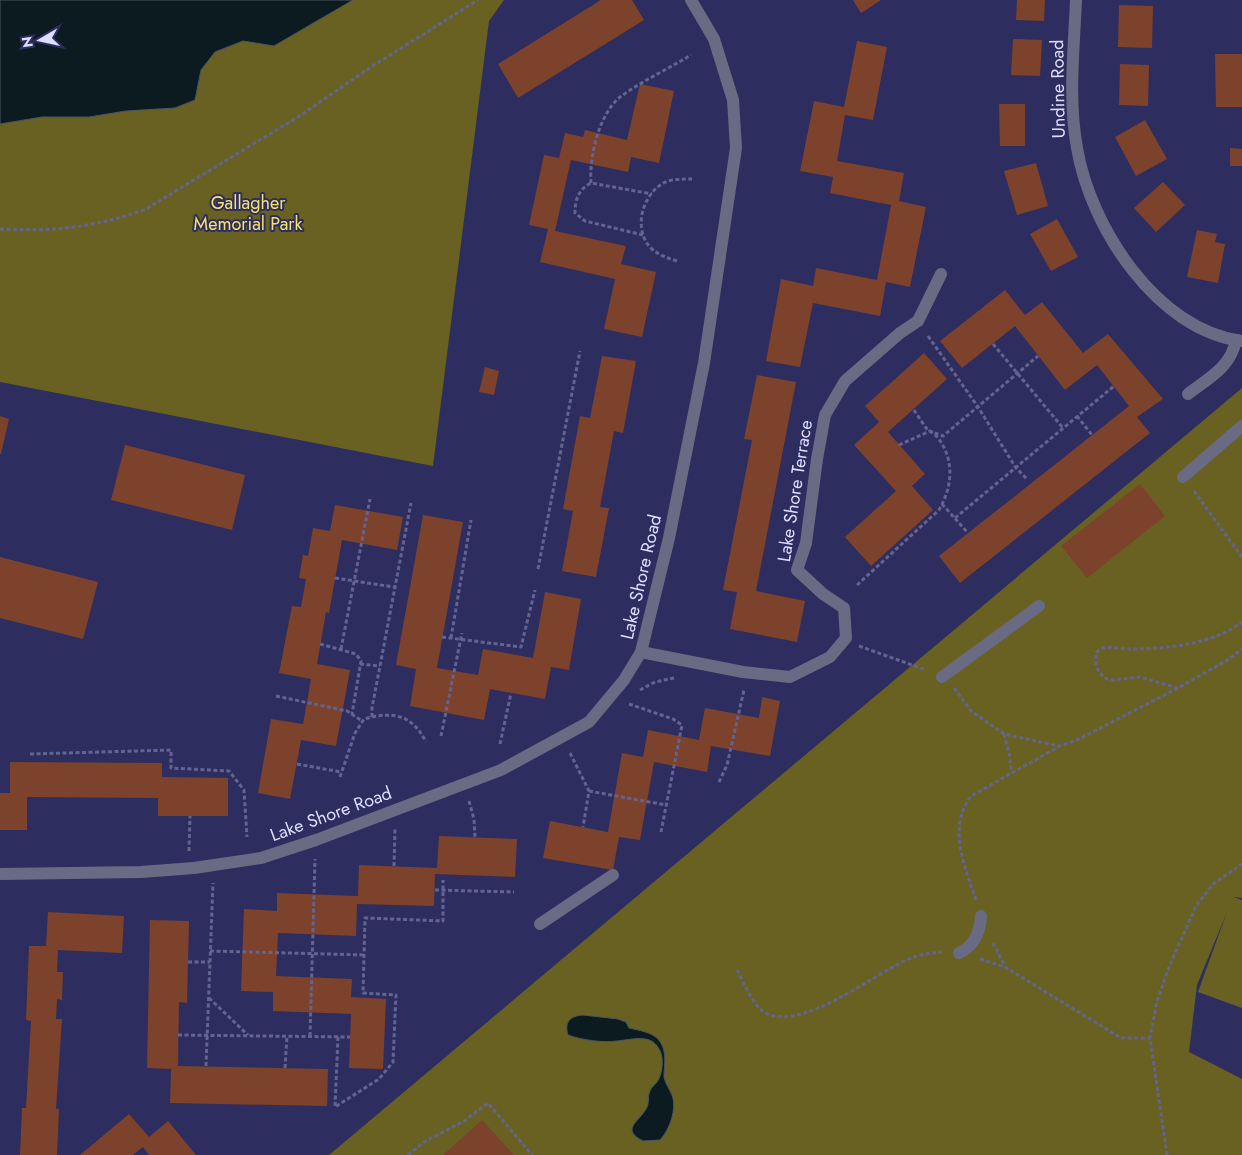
<svg xmlns="http://www.w3.org/2000/svg" width="1242" height="1155" font-family="Jost,sans-serif">
  <rect width="100%" height="100%" fill="#2e2d60"/>
  <g fill="#696121">
    <path d="M0,0H504L489,21L433,466L0,382Z"/>
    <path d="M1242,388V898L1233,897L1242,900V1008L1198,992L1227,912L1197,985L1189,1052L1242,1079V1155H329Z"/>
  </g>
  <g fill="#0c1b20" stroke="#4a5663">
    <path d="M0,0H353L274,46L243,41L215,52L201,70L195,100L175,108L126,111L89,117H42L0,124Z"/>
    <path d="M583,1015L618,1019L626,1022L629,1028C638,1030 651,1032 658,1039C668,1051 664,1064 664,1077C665,1083 670,1090 672,1095C677,1109 670,1129 660,1140L643,1141C620,1129 639,1122 646,1109C650,1103 647,1097 650,1091C651,1087 655,1085 657,1082C663,1073 665,1055 657,1046C649,1034 629,1040 617,1041C602,1043 582,1040 568,1035C564,1022 570,1016 583,1015Z"/>
  </g>
  <g fill="#7c422b">
    <path d="M601,0H632L644,20L518,98L498,64Z"/>
    <path d="M853,0H881L861,13Z"/>
    <path d="M1017,0H1045L1044,21L1016,20Z"/>
    <path d="M1119,5L1153,6L1152,48L1118,47Z"/>
    <path d="M1013,39L1042,40L1040,76L1011,75Z"/>
    <path d="M857,41L887,47L873,120L845,115L837,161L904,173L899,201L926,207L910,287L886,282L880,316L813,303L800,367L766,361L781,279L813,286L816,268L877,280L891,205L830,193L833,177L800,171L814,101L844,107Z"/>
    <path d="M1215,54H1242V107H1216Z"/>
    <path d="M1120,64L1149,65L1148,106L1119,105Z"/>
    <path d="M640,84L674,91L659,163L631,157L628,172L571,160L555,231L626,246L621,264L656,272L642,337L604,329L615,279L540,262L548,229L529,225L544,155L559,158L565,133L583,137L585,130L627,140Z"/>
    <path d="M999,104H1025V146H1000Z"/>
    <path d="M1145,120L1167,159L1136,176L1115,137Z"/>
    <path d="M1230,148L1242,149V166H1230Z"/>
    <path d="M1036,163L1048,206L1017,215L1004,171Z"/>
    <path d="M1163,182L1185,205L1156,232L1134,208Z"/>
    <path d="M1057,219L1078,257L1051,271L1030,234Z"/>
    <path d="M1197,230L1217,234L1215,242L1225,244L1218,283L1187,277Z"/>
    <path d="M1005,290L1025,315L1042,302L1083,353L1108,334L1163,399L1137,417L1150,433L960,583L939,556L1129,406L1097,365L1065,390L1015,326L962,368L940,341Z"/>
    <path d="M924,353L947,379L888,432L925,474L912,486L933,510L871,566L845,537L896,491L854,445L879,422L865,406Z"/>
    <path d="M602,356L636,361L623,433L614,431L600,507L609,508L596,577L562,571L573,511L563,509L580,416L590,418Z"/>
    <path d="M485,367L499,371L494,395L479,392Z"/>
    <path d="M757,375L796,382L756,591L805,601L797,642L730,629L737,592L723,590L752,440L744,439Z"/>
    <path d="M0,416L9,419L1,454H0Z"/>
    <path d="M125,445L245,475L232,530L111,500Z"/>
    <path d="M1140,484L1165,516L1087,578L1061,546Z"/>
    <path d="M335,505L403,517L397,550L342,540L329,613L326,612L317,664L350,670L336,746L301,740L290,799L258,793L271,719L303,724L311,679L279,673L292,606L301,607L306,579L299,578L303,555L308,556L313,528L330,531Z"/>
    <path d="M423,515L463,522L437,668L478,675L483,649L533,658L545,592L581,599L569,670L551,667L545,699L490,689L484,720L410,706L416,669L396,665Z"/>
    <path d="M0,557L98,582L83,639L0,618Z"/>
    <path d="M762,697L780,701L770,756L711,746L707,772L654,762L640,840L619,837L613,870L543,858L550,821L608,832L622,753L643,757L648,730L699,740L705,708L759,718Z"/>
    <path d="M10,762L162,763V777L228,778V816H158V798L27,797V830H0V793H10Z"/>
    <path d="M439,836L517,839L515,877L435,874L434,906L357,904L356,936L278,933L276,976L352,979L351,997L386,999L383,1069L349,1068L351,1014L273,1011V992L241,991L244,909L277,911V893L358,896L359,865L437,868Z"/>
    <path d="M48,912L124,916L122,953L58,950L57,972H63L62,1000L57,999L56,1019H62L56,1109H59L57,1155H20L22,1108H26L31,1021L26,1020L29,946H46Z"/>
    <path d="M150,920L189,921L187,1003L179,1002L178,1066L328,1069L327,1106L170,1103L171,1069L147,1068Z"/>
    <path d="M129,1114L149,1137L168,1121L196,1155H149L143,1147L133,1155H80Z"/>
    <path d="M482,1120L514,1155H443Z"/>
  </g>
  <g fill="none" stroke-linecap="round" stroke-linejoin="round">
    <g stroke="#646491" stroke-width="3" stroke-dasharray="4 2.5" stroke-linecap="butt">
      <path d="M591,183C589,157 599,114 620,97C642,81 668,69 691,55"/>
      <path d="M0,229C51,232 98,227 146,209L301,115L374,65L478,0"/>
      <path d="M643,235L585,221L575,213C575,199 579,189 591,183L652,194"/>
      <path d="M677,261C668,258 660,256 652,249C631,230 643,190 668,181C676,179 684,179 692,179"/>
      <path d="M928,336L978,407L1016,468L1027,479"/>
      <path d="M993,344L1063,428"/>
      <path d="M1077,416L1092,435"/>
      <path d="M899,445L930,431L943,436L1038,356"/>
      <path d="M1194,491L1242,557"/>
      <path d="M942,504L968,533"/>
      <path d="M955,518L1114,386"/>
      <path d="M538,569L580,351"/>
      <path d="M335,578L394,587"/>
      <path d="M857,585L939,510C952,487 955,462 939,439C936,435 931,432 927,429C922,423 918,415 913,409"/>
      <path d="M442,637L521,647L535,590"/>
      <path d="M451,638L471,520"/>
      <path d="M320,644L356,654L361,661L352,714"/>
      <path d="M859,646L926,670"/>
      <path d="M341,649L370,499"/>
      <path d="M360,664L380,666"/>
      <path d="M954,688L971,711L1004,734L1059,746L1077,740L1178,688L1229,659L1242,649"/>
      <path d="M1178,688L1140,677L1113,680L1104,678L1096,667V653C1104,643 1118,649 1129,649C1166,649 1211,645 1242,622"/>
      <path d="M640,690L655,682L674,678"/>
      <path d="M276,696L347,711L362,721"/>
      <path d="M629,704L673,719L682,725L661,832"/>
      <path d="M372,717V708L411,503"/>
      <path d="M1004,734L1010,757L1011,772"/>
      <path d="M441,736L462,633"/>
      <path d="M500,744L511,693"/>
      <path d="M570,753L589,791L583,827"/>
      <path d="M30,754L171,750V768L229,771L244,790L247,837"/>
      <path d="M297,764L341,772"/>
      <path d="M340,777L355,733L364,719C392,711 412,714 426,742"/>
      <path d="M719,782L727,765L744,690"/>
      <path d="M589,791L666,805"/>
      <path d="M469,801L474,819L475,837"/>
      <path d="M189,851L190,816"/>
      <path d="M394,866L395,829"/>
      <path d="M435,890L514,892"/>
      <path d="M976,900C965,867 947,828 971,796L1058,747"/>
      <path d="M993,943L1005,966"/>
      <path d="M210,951L365,955"/>
      <path d="M980,959L1005,967L1121,1038H1150"/>
      <path d="M188,962H210"/>
      <path d="M737,970C744,983 752,1004 764,1012C797,1034 874,975 904,961C916,955 929,953 942,952"/>
      <path d="M209,998L248,1035"/>
      <path d="M178,1035L350,1037"/>
      <path d="M310,1036L315,859"/>
      <path d="M338,1037L335,1107L379,1079L393,1062L396,995L363,993L365,918L443,921V880"/>
      <path d="M206,1066L213,883"/>
      <path d="M285,1068L287,1036"/>
      <path d="M408,1155L424,1142L464,1121L488,1103L532,1155"/>
      <path d="M1167,1155L1150,1038L1157,1001L1169,967L1196,906L1213,884L1242,864"/>
    </g>
    <g stroke="#696b84" stroke-width="12">
      <path d="M1188,394C1209,378 1231,367 1236,340"/>
      <path d="M1183,477L1242,426"/>
      <path d="M942,677L1039,606"/>
      <path d="M540,924L613,875"/>
      <path d="M959,953C974,946 980,933 981,916"/>
    </g>
    <g stroke="#696b84" stroke-width="12">
      <path d="M1076,0C1074,49 1068,99 1077,148C1090,226 1156,330 1242,341"/>
      <path d="M641,652L743,672L790,677L830,657L846,638L844,608L823,594L797,570L806,543L817,459L825,415L845,381L900,333L918,321L941,274"/>
      <path d="M0,874L141,872L194,868L261,858L316,840L501,770L589,722L624,680L641,652L669,538L704,363L736,148L733,100L714,39L691,0"/>
    </g>
  </g>
  <g text-anchor="middle" stroke-width="4" stroke-linejoin="round" paint-order="stroke">
    <g font-size="18" fill="#dcdfff" stroke="#2e2d60">
      <text transform="translate(1058 89) rotate(-91)" y="6">Undine Road</text>
      <text transform="translate(795 491) rotate(-81)" y="6">Lake Shore Terrace</text>
      <text transform="translate(641 577) rotate(-77)" y="6">Lake Shore Road</text>
      <text transform="translate(331 814) rotate(-20)" y="6">Lake Shore Road</text>
    </g>
    <g font-size="18" fill="#f5e467" stroke="#2e2d60">
      <text x="248" y="209">Gallagher<tspan x="248" dy="21">Memorial Park</tspan></text>
    </g>
  </g>
  <g transform="translate(40 40) rotate(261)" stroke="#2e2d60" stroke-width="4" paint-order="stroke">
  <path d="M0-4L9 19L0 12L-9 19Z" fill="#dcdfff"/>
  <text y="-8" font-size="14" font-weight="bold" text-anchor="middle" fill="#dcdfff">N</text>
  </g>
</svg>
